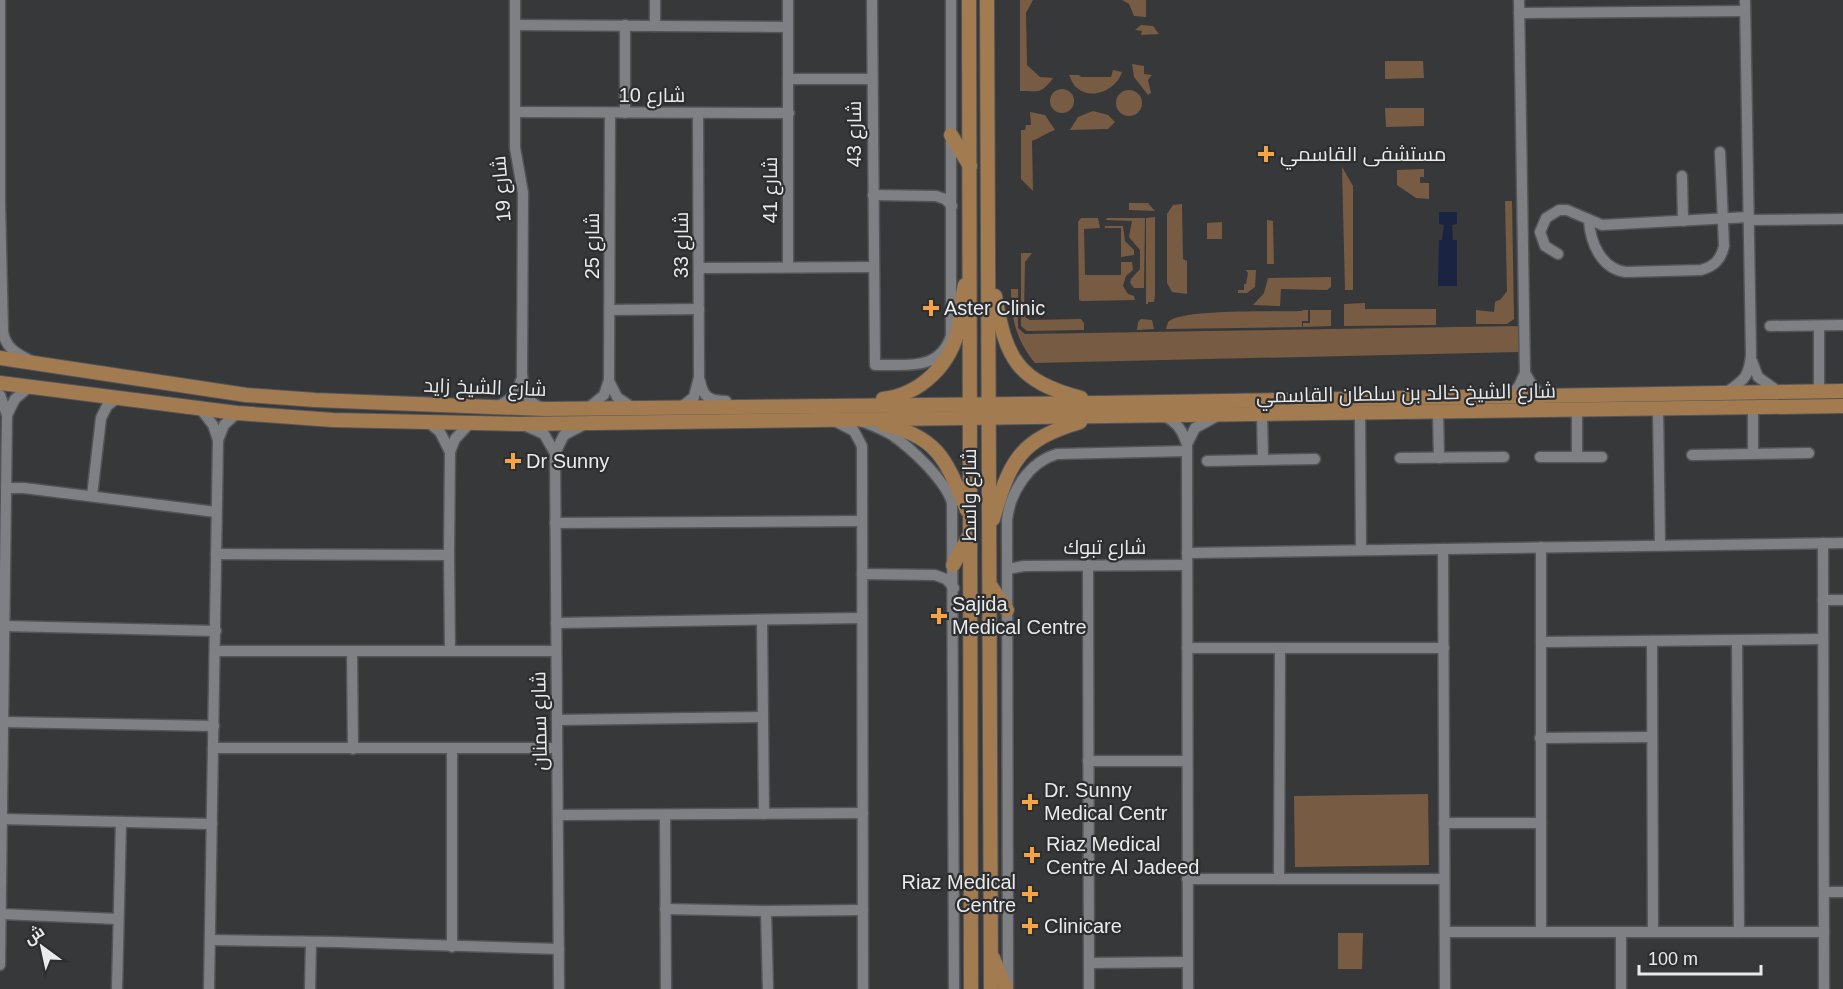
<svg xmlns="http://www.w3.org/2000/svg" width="1843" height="989" font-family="Helvetica,Cairo,sans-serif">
  <rect width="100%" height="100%" fill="#37383a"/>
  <g fill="#775c43">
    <path d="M1020,0H1033L1026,13L1027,65L1040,77L1053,78C1041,95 1037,91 1020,91Z"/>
    <path d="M1122,0H1146V17L1134,16L1129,4Z"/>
    <path d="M1141,25L1153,26L1159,34L1141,35L1142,31L1135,30Z"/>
    <path d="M1385,61H1423L1424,78L1385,79Z"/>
    <path d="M1132,64L1144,66V74L1152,75L1148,80L1151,93L1148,95L1134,77Z"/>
    <path d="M1113,70L1122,72C1117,89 1093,101 1077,88C1073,85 1071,79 1069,75H1079L1081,77H1111Z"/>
    <circle cx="1062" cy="101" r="12"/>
    <circle cx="1129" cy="103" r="13"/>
    <path d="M1385,108H1424V126L1386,127Z"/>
    <path d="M1093,111L1108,115L1115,122L1108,129L1070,130L1078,117Z"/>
    <path d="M1030,112L1045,115L1055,130C1046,133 1040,138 1032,141L1033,191L1021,179V130H1025L1026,125H1031Z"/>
    <path d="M1342,167L1353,186V290H1345Z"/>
    <path d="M1424,169V177H1420V183H1429V199L1416,198L1397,185V170Z"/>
    <path d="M1505,201H1512L1514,319L1507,324H1476V310L1494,312L1495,302L1501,299L1507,291Z"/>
    <path d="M1129,203H1148L1155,211L1129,210Z"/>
    <path d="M1182,204L1183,259L1187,261V294L1172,292L1167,283V214L1173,205Z"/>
    <path d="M1155,217V295L1154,302H1148V304H1146V218Z"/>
    <path d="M1081,218H1098L1100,228L1084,229L1085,275H1121V262H1132L1133,270L1126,276L1123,286L1128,294L1134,296L1135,300L1082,301L1079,300L1078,222Z"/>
    <path d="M1107,218H1145L1144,288H1134L1130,283L1131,279L1140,269V250L1129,237L1132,221L1106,220Z"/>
    <path d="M1267,220L1273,221L1274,264H1267Z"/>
    <path d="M1222,222V239H1207V223Z"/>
    <path d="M1105,226H1123L1125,241L1134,250V255L1121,257V228H1105Z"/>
    <path d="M1021,253H1032L1025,262L1024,314L1026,318L1030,320L1081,319L1084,323V330L1027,331L1021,326Z"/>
    <path d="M1246,270H1256L1255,287L1247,293H1238V290H1244V284H1246L1248,273Z"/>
    <path d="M1331,277V287L1327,290L1281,289L1280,306L1253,305L1264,293L1268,278Z"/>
    <path d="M1011,289H1018V328L1025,334L1519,326V352L1035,363C1016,340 1011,318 1011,289Z"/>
    <path d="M1365,303V309H1436V325L1344,326V304Z"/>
    <path d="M1303,310H1308V321H1302V327L1166,329L1168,322C1181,308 1279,312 1302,311Z"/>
    <path d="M1310,310H1331V326L1303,327V323H1310Z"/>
    <path d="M1141,319L1152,320L1154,329L1137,330L1138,322Z"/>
    <path d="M1428,794L1429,865L1295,867L1294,796Z"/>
    <path d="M1338,933H1363L1362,969H1338Z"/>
  </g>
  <path fill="#1b2343" d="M1439,212H1457V224L1452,225L1453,240H1457V286H1438L1439,240H1442L1444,225L1439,224Z"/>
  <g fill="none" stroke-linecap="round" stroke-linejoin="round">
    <defs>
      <g id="minor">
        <path d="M0,0V202L3,332C6,349 18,354 31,361"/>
        <path d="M515,0V148L523,193L522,374C524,391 525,401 542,408"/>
        <path d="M655,0V26"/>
        <path d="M872,0L875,365C905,364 939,372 951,336V0"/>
        <path d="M1519,13L1745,11"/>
        <path d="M516,25L788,27"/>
        <path d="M625,25V113"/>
        <path d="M788,79H872"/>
        <path d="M515,112L789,113"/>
        <path d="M1682,176L1683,221"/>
        <path d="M873,195L936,196L945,199L952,206"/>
        <path d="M1589,220C1590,242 1601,269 1626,272L1701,270C1715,266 1721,259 1724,246L1720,152"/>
        <path d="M1749,220L1843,219"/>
        <path d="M1558,254L1545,246L1540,232L1546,218L1559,210H1567L1602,225L1749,217"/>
        <path d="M788,267V0"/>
        <path d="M700,268L873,267"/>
        <path d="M610,310L699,309"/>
        <path d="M1770,326L1843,325"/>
        <path d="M1819,326V391"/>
        <path d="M1752,361L1758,377L1779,392"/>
        <path d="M1525,373L1532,385L1542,396"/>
        <path d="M609,381L617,397L633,408"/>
        <path d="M700,381C703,397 709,401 726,401"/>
        <path d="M1727,392C1744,380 1749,377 1751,355L1745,0"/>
        <path d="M0,395L7,415L0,965"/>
        <path d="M1510,396L1519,386L1525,373L1519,0"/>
        <path d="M496,407C509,401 517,395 521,380"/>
        <path d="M1753,407V454"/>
        <path d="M200,408L213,425L218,440"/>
        <path d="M680,408L694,397L699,377L698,113"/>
        <path d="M587,409L604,395L609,380L610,113"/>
        <path d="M1658,409L1660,545"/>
        <path d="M1577,410V457"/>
        <path d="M1438,411L1439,458"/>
        <path d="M1360,413L1361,550"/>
        <path d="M7,415L15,399L29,387"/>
        <path d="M1262,415L1263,460"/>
        <path d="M1164,416C1177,422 1183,431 1187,445L1188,989"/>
        <path d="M833,420L854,431L862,446L863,989"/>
        <path d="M861,421C871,425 882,429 892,435C912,449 944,479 952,502L954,989"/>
        <path d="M429,423L440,432L450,452"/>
        <path d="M526,426L544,434L555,453"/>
        <path d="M1187,444L1195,428L1215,417"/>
        <path d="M1692,455L1809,453"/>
        <path d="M1540,457H1602"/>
        <path d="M1400,458L1504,457"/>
        <path d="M1207,461L1315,459"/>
        <path d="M6,488H24L216,512"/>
        <path d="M92,496L101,418L107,406L117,398"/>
        <path d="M555,523L862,521"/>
        <path d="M1823,543L1824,989"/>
        <path d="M1541,547V932"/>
        <path d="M1443,549L1445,989"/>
        <path d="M1187,553L1843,543"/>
        <path d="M216,554L449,555L450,650"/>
        <path d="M449,555L450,452L455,439L470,423"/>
        <path d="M1088,565L1089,989"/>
        <path d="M1008,569L1024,566L1187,565"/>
        <path d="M862,574L935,575L946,579L954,588"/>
        <path d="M1823,600H1843"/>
        <path d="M762,620L764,814"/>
        <path d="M556,623L861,618"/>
        <path d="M4,626L216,631"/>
        <path d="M1652,641L1653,932"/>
        <path d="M1737,641L1739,932"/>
        <path d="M1541,642L1823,639"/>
        <path d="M1187,648H1444"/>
        <path d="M215,651H556"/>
        <path d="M352,651L353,749"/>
        <path d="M557,720L762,717"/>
        <path d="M3,722L214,726"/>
        <path d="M1540,738L1652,737"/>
        <path d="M213,748H557"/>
        <path d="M452,750V947"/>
        <path d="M1088,761H1187"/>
        <path d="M558,815L863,813"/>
        <path d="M665,815L666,989"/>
        <path d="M2,819L212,824"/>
        <path d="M1444,823H1541"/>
        <path d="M1187,879H1444"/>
        <path d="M1279,879L1280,648"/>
        <path d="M1824,892H1843"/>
        <path d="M665,909L766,911"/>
        <path d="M1,914L118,919"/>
        <path d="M1445,932H1824"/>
        <path d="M1621,932V989"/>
        <path d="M210,940L337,942L559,949"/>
        <path d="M1089,963L1187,962"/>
        <path d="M117,989L121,822"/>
        <path d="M209,989L218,440L224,425L237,413"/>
        <path d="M310,989L311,942"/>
        <path d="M559,989L555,453L564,435L583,425"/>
        <path d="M768,989L766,911L863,910"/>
        <path d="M1008,989L1007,520C1010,492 1029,462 1057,454L1187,451"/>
      </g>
      <g id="major">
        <path d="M969,0L971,989"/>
        <path d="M987,0L991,989"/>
        <path d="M951,135L970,166"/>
        <path d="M995,296C1006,359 1017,381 1081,398"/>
        <path d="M0,358L246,395L315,400L545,409L1100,403L1843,391"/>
        <path d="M0,383L237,413L333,420L519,424L1843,406"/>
        <path d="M883,399C922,394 951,364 959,326C962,312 961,299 965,285"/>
        <path d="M884,425C939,436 947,463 967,510"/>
        <path d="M993,519C1010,461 1019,440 1080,422"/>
        <path d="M953,565L969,536"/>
        <path d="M990,585L1007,610"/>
        <path d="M993,958L1006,989"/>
      </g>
    </defs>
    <use href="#minor" stroke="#535457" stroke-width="13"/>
    <use href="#major" stroke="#535457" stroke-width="16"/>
    <use href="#minor" stroke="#7f8083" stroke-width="10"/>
    <use href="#major" stroke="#a27b51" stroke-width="14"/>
  </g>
  <g fill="#f6a247" stroke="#2d2e30" stroke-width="2">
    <path d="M1263 145h6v6h6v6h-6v6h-6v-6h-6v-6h6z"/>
    <path d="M928 299h6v6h6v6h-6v6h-6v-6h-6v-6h6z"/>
    <path d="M510 452h6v6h6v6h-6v6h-6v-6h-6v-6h6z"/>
    <path d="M936 607h6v6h6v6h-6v6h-6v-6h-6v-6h6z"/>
    <path d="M1027 793h6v6h6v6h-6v6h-6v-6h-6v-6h6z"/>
    <path d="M1029 846h6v6h6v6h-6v6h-6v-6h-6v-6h6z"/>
    <path d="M1027 885h6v6h6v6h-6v6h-6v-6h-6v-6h6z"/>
    <path d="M1027 917h6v6h6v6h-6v6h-6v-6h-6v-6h6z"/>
  </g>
  <g text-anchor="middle" stroke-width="4.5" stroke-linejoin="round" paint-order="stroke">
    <g font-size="20" fill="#e9eaec" stroke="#2d2e30">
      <text x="652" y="102">شارع 10</text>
      <text transform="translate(854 134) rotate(-90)" y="7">شارع 43</text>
      <text transform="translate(501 189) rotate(-95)" y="7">شارع 19</text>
      <text transform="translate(770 190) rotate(-90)" y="7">شارع 41</text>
      <text transform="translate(681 245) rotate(-90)" y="7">شارع 33</text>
      <text transform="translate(592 246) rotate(-90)" y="7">شارع 25</text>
      <text transform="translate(485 387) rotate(2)" y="7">شارع الشيخ زايد</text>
      <text transform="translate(1406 393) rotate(-1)" y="7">شارع الشيخ خالد بن سلطان القاسمي</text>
      <text transform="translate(969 495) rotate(-90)" y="7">شارع واسط</text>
      <text x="1105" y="554">شارع تبوك</text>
      <text transform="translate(539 721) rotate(-91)" y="7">شارع سمنان</text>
    </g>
    <g font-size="20" fill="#e9eaec" stroke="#2d2e30" text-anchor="start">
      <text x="1280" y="161">مستشفى القاسمي</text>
      <text x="944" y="315">Aster Clinic</text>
      <text x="526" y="468">Dr Sunny</text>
      <text x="952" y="611">Sajida<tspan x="952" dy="23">Medical Centre</tspan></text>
      <text x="1044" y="797">Dr. Sunny<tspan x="1044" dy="23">Medical Centr</tspan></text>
      <text x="1046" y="851">Riaz Medical<tspan x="1046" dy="23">Centre Al Jadeed</tspan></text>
      <text x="1016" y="889" text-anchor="end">Riaz Medical<tspan x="1016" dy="23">Centre</tspan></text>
      <text x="1044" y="933">Clinicare</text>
    </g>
  </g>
  <g transform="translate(42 947) rotate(327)" stroke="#2d2e30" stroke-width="4.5" paint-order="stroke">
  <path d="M0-4.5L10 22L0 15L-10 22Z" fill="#e9eaec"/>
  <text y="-9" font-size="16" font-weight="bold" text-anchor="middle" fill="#e9eaec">ش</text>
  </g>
  <path d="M1639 965v9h122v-9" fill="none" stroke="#e9eaec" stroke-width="3"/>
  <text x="1648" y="965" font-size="18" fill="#e9eaec" stroke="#2d2e30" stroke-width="4.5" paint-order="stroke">100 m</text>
</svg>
